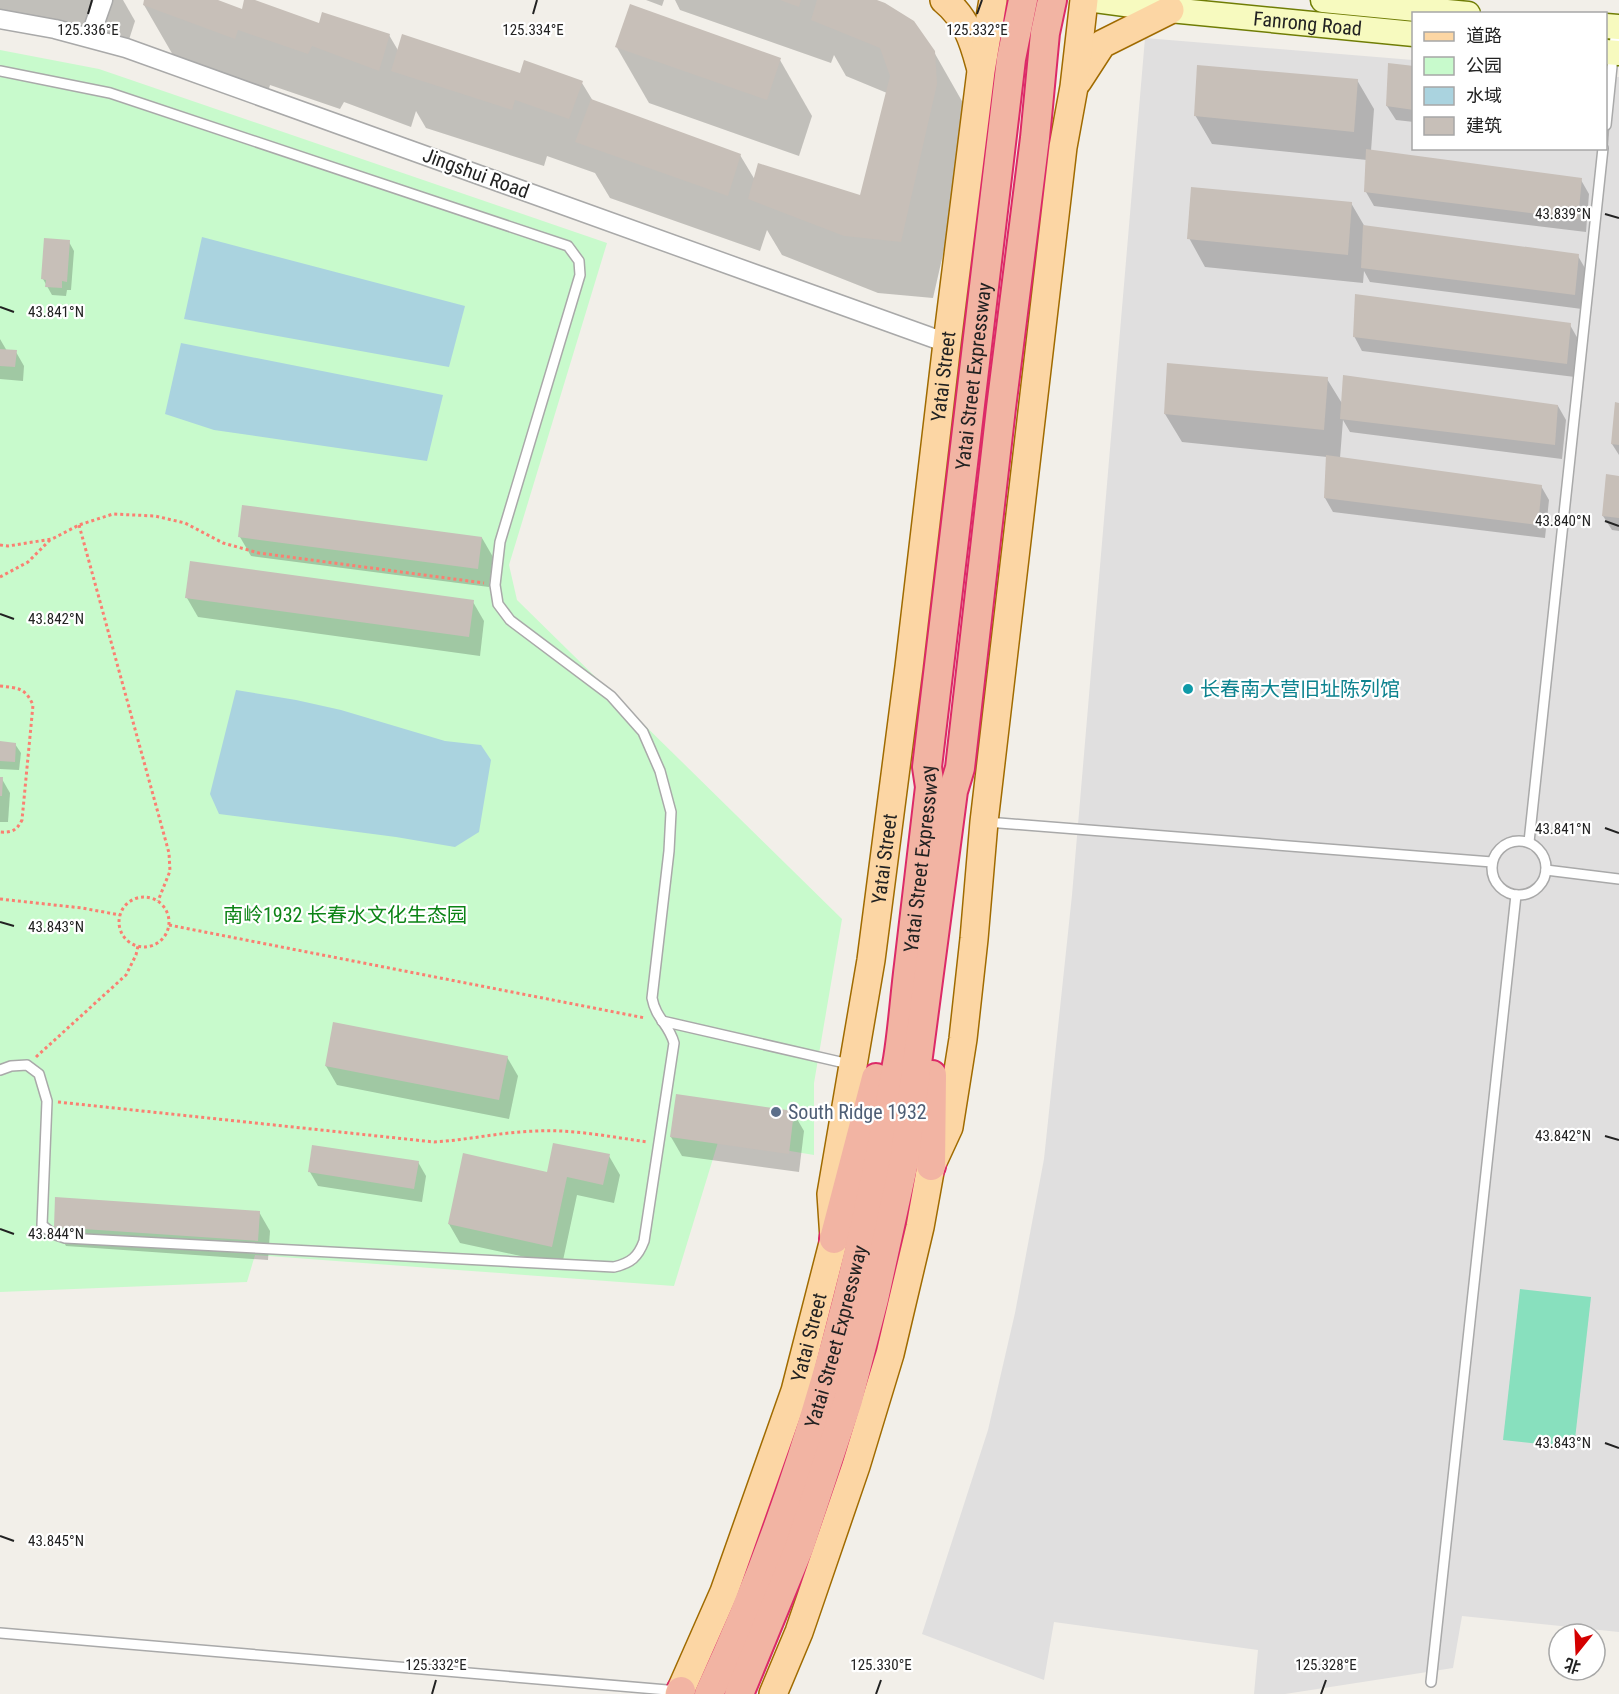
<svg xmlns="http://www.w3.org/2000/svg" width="1619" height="1694" font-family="'Roboto Condensed','Noto Sans SC',sans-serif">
  <rect width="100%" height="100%" fill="#f2efe9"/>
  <path fill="#e0dfdf" d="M1145,38L1413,60L1414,148H1606V76L1619,77V1632L1462,1616L1453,1668L1285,1694H1254L1258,1650L1054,1622L1044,1680L922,1634L988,1430L1015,1313L1044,1159L1072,895Z"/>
  <path fill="#c8facc" d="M0,50L99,69L607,243L509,565L517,600L842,919L814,1083V1155L719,1139L674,1286L255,1255L247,1282L0,1292Z"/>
  <path fill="#88e0be" d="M1520,1289L1591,1297L1574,1448L1503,1440Z"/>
  <g fill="#aad3df">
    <path d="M202,237L465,306L449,367L184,319Z"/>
    <path d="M181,343L443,395L427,461L214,430L165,414Z"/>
    <path d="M236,690L296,700L341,710L445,741L481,745L491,760L479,832L455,847L396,837L219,814L210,794Z"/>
  </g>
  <g fill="#0003">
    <path d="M0,0H123L135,21L126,49L0,27Z"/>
    <path d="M146,0H214L243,11L245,0H251L320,25L389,35L399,52L521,75L582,83L593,101L740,155L755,180L861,197L887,93L846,76L834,55L831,63L680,10L675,0H873L934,52L967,110L969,141L933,298L878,293L782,255L767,230L760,251L610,198L595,173L547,156L544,166L426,128L416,111L411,127L344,102L340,109L270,85L267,95L177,62L144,5Z"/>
    <path d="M646,0H664L662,6Z"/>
    <path d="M616,46L780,60L812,116L799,156L649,103Z"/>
    <path d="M1414,68V122L1396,120L1387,106Z"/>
    <path d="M1357,80L1374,109L1371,151L1581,180L1589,194L1586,232L1374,206L1366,192L1367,160L1212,144L1195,115Z"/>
    <path d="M1606,98L1611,108L1608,147L1606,146Z"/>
    <path d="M1351,203L1365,227L1578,256L1586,270L1582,309L1370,282L1364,271L1363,283L1205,267L1189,238Z"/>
    <path d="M69,242L74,251L71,290H67L66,296L52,295L43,279Z"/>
    <path d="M1570,325L1578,339L1575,377L1362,351L1354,336Z"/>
    <path d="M0,339L7,351L16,352L24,366L23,381L0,379Z"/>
    <path d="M1327,379L1343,405L1558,406L1566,420L1562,459L1350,432L1343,420L1340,458L1541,486L1549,500L1545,538L1333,512L1325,498L1327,457L1182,442L1165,414Z"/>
    <path d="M1619,404V455L1612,444Z"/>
    <path d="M1619,478V531L1612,530L1603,516Z"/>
    <path d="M240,537L482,538L493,557L489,587L251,556Z"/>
    <path d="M187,598L473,602L484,621L480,656L198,617Z"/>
    <path d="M0,743L15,744L21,753L19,770L0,769Z"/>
    <path d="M0,779H2L10,793L8,822H0Z"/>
    <path d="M507,1057L518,1076L509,1119L337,1085L326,1066Z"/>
    <path d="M793,1112L804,1131L799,1172L682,1156L671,1137Z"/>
    <path d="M609,1156L620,1175L614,1203L577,1195L562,1265L460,1243L449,1224L548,1173Z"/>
    <path d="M418,1162L426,1176L422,1202L318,1186L310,1172Z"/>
    <path d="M259,1212L270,1231L268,1260L66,1246L55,1227Z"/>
  </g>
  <g fill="#c7bfb8">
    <path d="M144,0H218L242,9L244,0H255L319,23L322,12L390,34L379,71L312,46L308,54L238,30L235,39L143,5Z"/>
    <path d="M780,0H801L799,7Z"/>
    <path d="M817,0H877L885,3L914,21L935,51L937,84L901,242L844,236L748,199L758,163L860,195L890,76L880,48L811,20Z"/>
    <path d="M630,4L781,58L767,100L615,47Z"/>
    <path d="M402,34L520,73L524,60L583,81L569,119L515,100L512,110L391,71Z"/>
    <path d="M1388,63L1414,66V110L1386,106Z"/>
    <path d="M1197,65L1358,79L1354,132L1194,116Z"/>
    <path d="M591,99L741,154L728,196L575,142Z"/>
    <path d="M1366,149L1582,178L1578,219L1364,192Z"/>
    <path d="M1191,187L1352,202L1348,255L1187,239Z"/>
    <path d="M1363,225L1579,254L1575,295L1361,268Z"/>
    <path d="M44,238L70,240L67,282L62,281V288L45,287L46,280L41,279Z"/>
    <path d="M1355,294L1571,323L1567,364L1353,337Z"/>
    <path d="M0,349L17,350L15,367L0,366Z"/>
    <path d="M1167,363L1328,377L1324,430L1164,414Z"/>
    <path d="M1343,375L1558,405L1555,445L1340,419Z"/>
    <path d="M1615,402L1619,403V445L1611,444Z"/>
    <path d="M1326,455L1542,485L1538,525L1324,498Z"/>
    <path d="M1606,474L1619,476V518L1602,516Z"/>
    <path d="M242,505L482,537L478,569L238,537Z"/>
    <path d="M190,561L474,600L469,637L185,598Z"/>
    <path d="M0,741L16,743L15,762L0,761Z"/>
    <path d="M0,777H3L2,796H0Z"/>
    <path d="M333,1022L508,1056L499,1100L325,1066Z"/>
    <path d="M676,1094L794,1111L789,1154L670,1137Z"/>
    <path d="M553,1143L610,1154L603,1185L567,1177L552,1247L448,1224L463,1153L547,1172Z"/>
    <path d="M312,1145L419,1161L414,1189L308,1172Z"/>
    <path d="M55,1197L260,1211L258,1241L54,1227Z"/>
  </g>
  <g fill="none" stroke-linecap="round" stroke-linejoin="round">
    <defs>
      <g id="service">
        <path d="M0,71L110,93L568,246L579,261L580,275L500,542L495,585L498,604L510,620L611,696L643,732L660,771L671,812L669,851L652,998C656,1019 669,1024 674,1043L644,1241C638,1257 631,1263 614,1267L65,1238L53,1234L42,1225L47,1101L39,1074L27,1065L11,1066L0,1070"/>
        <path d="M1606,125L1616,27"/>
        <path d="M987,822L1492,862"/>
        <circle cx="1519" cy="868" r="27"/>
        <path d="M1529,842L1603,148"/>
        <path d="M1546,870L1619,879"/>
        <path d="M662,1021L849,1064"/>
        <path d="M0,1633L679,1691"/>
        <path d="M1431,1682L1516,895"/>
      </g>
      <g id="minor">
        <path d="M0,19L55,29L126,48L947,343"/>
        <path d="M90,37L103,0"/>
      </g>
      <g id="secondary">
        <path id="s1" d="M1095,0L1170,10L1414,34"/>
        <path d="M1323,0L1468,14"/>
        <path d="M1606,26L1619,27"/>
        <path d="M1606,52L1619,53"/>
      </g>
      <g id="primary">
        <path d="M944,0C966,18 973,40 980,66"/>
        <path d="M1078,81L1102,44L1170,10"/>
        <path id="s2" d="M679,1694L724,1592L795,1391L834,1239L831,1194L871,960L909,667L947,343L981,71L993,0"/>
        <path d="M773,1694L799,1632L856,1466L890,1354L920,1227L931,1166L949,1127L963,1039L974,939L984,822L1063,147L1074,87L1084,0"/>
      </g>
      <g id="trunk">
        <path d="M931,1166L932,1075"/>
        <path d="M834,1239L876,1078"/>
        <path d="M680,1694L681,1691"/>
        <path id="s3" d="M709,1694C803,1493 860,1277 898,1059C903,1028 905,996 909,965C916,906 923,846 930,787L927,767L1011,59L1023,0"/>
        <path d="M739,1694L799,1548L848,1400L874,1299L904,1162L953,791L960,768L1001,408L1035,138L1045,33L1052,0"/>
      </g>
    </defs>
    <use href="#service" stroke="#a9a9a9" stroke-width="12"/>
    <use href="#minor" stroke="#a9a9a9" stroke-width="21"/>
    <use href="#secondary" stroke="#707d05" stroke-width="27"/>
    <use href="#primary" stroke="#a06b00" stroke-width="30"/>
    <use href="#trunk" stroke="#dc2a67" stroke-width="32"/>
    <g stroke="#fa8072" stroke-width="3" stroke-dasharray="3 3" stroke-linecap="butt">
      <path d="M79,525L169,853L170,871L158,901"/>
      <path d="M0,545L8,546L52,539L79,525L113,514L155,516L185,523L223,543L259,553L484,583"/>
      <path d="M0,577L28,562L50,540"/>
      <path d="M0,686C17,688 25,687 33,705L22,820C17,830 12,833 0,832"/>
      <circle cx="144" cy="922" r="25"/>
      <path d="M0,899L82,908L120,915"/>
      <path d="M169,925L645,1018"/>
      <path d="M36,1057L126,975L136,955L138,946"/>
      <path d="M58,1102L434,1142C468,1140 501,1132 536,1131C573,1129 611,1137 648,1142"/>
    </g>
    <use href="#service" stroke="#fff" stroke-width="9"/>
    <use href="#minor" stroke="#fff" stroke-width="18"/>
    <use href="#secondary" stroke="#f7fabf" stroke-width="24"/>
    <use href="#primary" stroke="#fcd6a4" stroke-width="27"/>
    <use href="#trunk" stroke="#f2b4a3" stroke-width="28"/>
  </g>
  <path fill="none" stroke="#222" stroke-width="2" d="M88,14L92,0M533,14L537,0M977,14L982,0M1605,214L1619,218M0,307L14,312M1605,521L1619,526M0,614L14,619M1605,828L1619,833M0,922L14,926M1605,1136L1619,1140M0,1229L14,1234M1605,1443L1619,1448M0,1536L14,1541M432,1694L436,1680M876,1694L881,1680M1321,1694L1326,1680"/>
  <circle fill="#0f9aa8" stroke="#fff" stroke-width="2" cx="1188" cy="689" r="6"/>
  <circle fill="#5c6f8a" stroke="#fff" stroke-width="2" cx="776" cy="1112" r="6"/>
  <g text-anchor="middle" stroke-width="4.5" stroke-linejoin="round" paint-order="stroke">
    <g font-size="20" fill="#222" stroke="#fff">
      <text dy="7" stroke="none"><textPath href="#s1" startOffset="214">Fanrong Road</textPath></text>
      <text transform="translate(476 173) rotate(20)" y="7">Jingshui Road</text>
      <text dy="7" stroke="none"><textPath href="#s2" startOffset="1352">Yatai Street</textPath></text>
      <text dy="7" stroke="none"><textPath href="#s3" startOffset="1352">Yatai Street Expressway</textPath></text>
      <text dy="7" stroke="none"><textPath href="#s2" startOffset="866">Yatai Street</textPath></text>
      <text dy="7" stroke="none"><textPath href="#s3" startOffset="866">Yatai Street Expressway</textPath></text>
      <text dy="7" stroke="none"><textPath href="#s3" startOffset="380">Yatai Street Expressway</textPath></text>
      <text dy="7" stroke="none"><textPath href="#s2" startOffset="380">Yatai Street</textPath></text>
    </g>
    <g font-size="20" fill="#0d838f" stroke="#fff" text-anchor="start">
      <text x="1200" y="696">长春南大营旧址陈列馆</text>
    </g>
    <g font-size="20" fill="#0c8416" stroke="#fff">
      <text x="345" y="922">南岭1932 长春水文化生态园</text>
    </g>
    <g font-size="20" fill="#4e5e75" stroke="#fff" text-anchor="start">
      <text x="788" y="1119">South Ridge 1932</text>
    </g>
  </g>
  <g font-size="15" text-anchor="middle" fill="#222" stroke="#fff" stroke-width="4.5" stroke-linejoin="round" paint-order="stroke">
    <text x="88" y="35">125.336°E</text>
    <text x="533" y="35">125.334°E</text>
    <text x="977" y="35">125.332°E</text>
    <text x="1563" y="219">43.839°N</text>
    <text x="56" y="317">43.841°N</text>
    <text x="1563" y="526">43.840°N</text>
    <text x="56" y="624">43.842°N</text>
    <text x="1563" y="834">43.841°N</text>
    <text x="56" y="932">43.843°N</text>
    <text x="1563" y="1141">43.842°N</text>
    <text x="56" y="1239">43.844°N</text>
    <text x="1563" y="1448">43.843°N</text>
    <text x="56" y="1546">43.845°N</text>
    <text x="436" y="1670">125.332°E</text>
    <text x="881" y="1670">125.330°E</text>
    <text x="1326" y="1670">125.328°E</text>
  </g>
  <rect x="1412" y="12" width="195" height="138" fill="#ffffff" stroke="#a7a7a7" stroke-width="1.5"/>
  <rect x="1424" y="32" width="30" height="9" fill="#fcd6a4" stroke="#a7a7a7" stroke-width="1.5"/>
  <text x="1466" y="42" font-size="18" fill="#222222">道路</text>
  <rect x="1424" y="57" width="30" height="18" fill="#c8facc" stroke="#a7a7a7" stroke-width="1.5"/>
  <text x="1466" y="72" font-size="18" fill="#222222">公园</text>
  <rect x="1424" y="87" width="30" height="18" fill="#aad3df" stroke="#a7a7a7" stroke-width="1.5"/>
  <text x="1466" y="102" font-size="18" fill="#222222">水域</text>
  <rect x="1424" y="117" width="30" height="18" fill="#c7bfb8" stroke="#a7a7a7" stroke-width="1.5"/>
  <text x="1466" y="132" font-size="18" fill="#222222">建筑</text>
  <g transform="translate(1577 1652) rotate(198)"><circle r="28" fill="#ffffff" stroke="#a7a7a7" stroke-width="1.5"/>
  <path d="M0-4.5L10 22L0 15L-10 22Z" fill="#d40000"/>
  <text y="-9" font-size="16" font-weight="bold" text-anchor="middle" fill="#222222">北</text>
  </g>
</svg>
